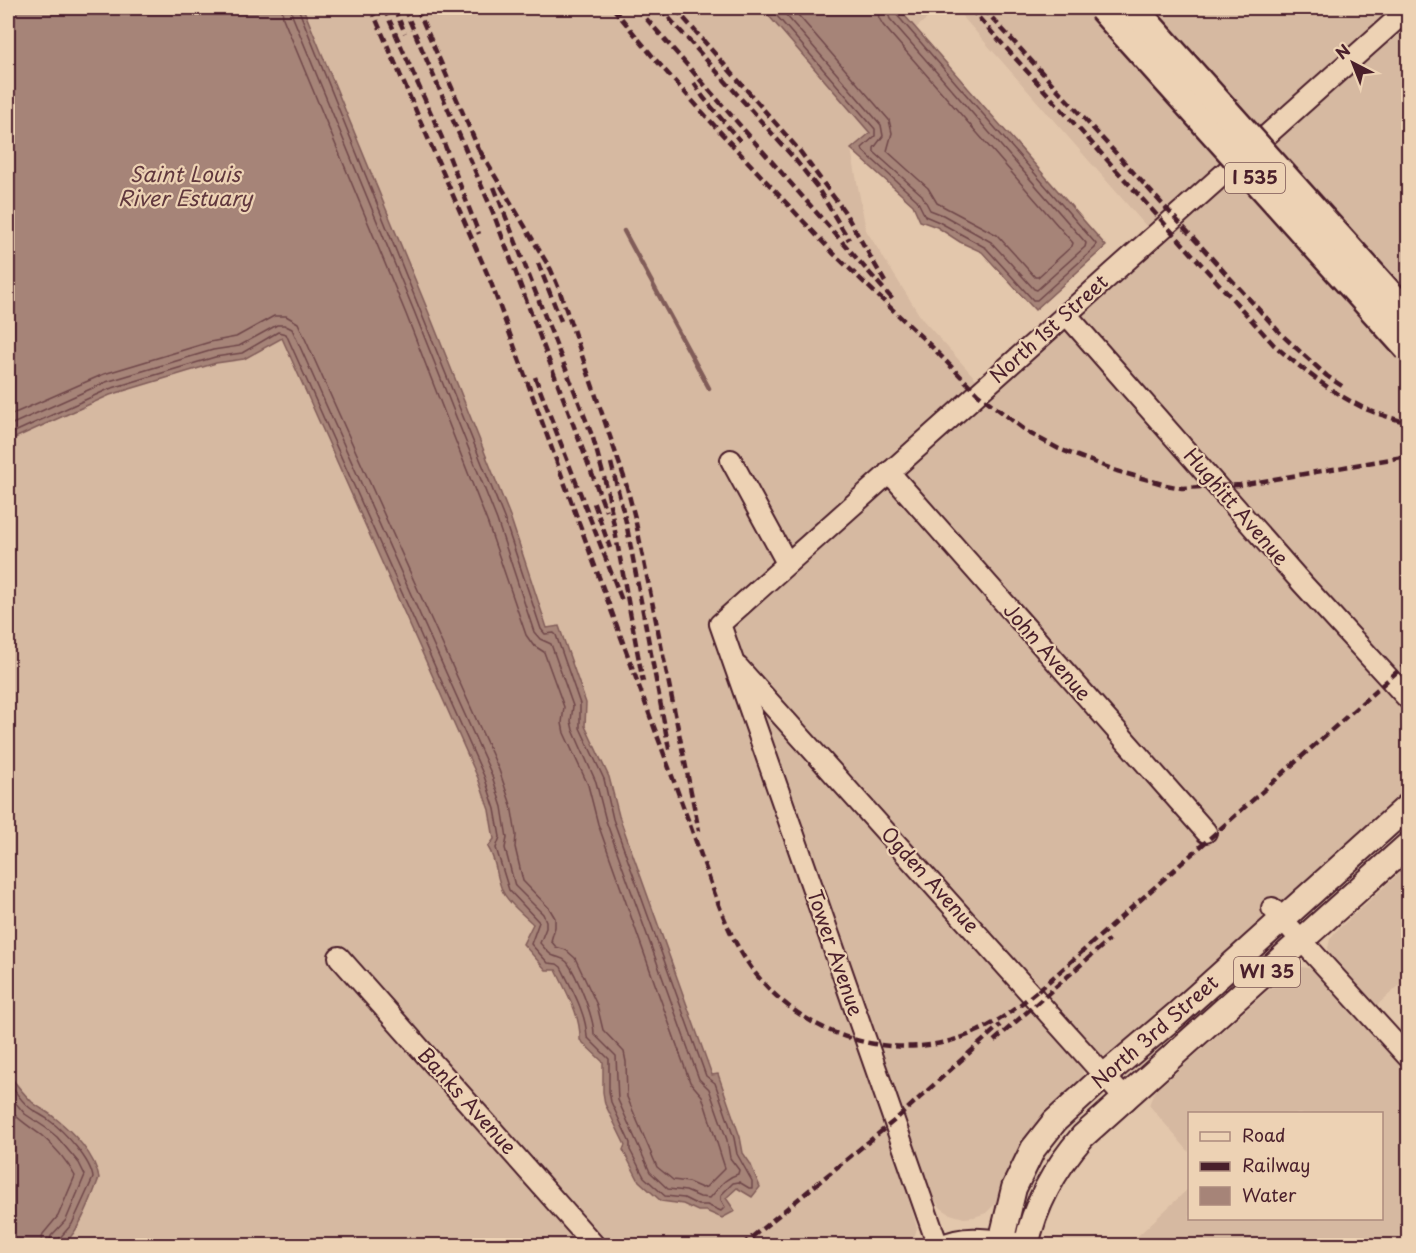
<svg xmlns="http://www.w3.org/2000/svg" width="1416" height="1253" font-family="'Playpen Sans',sans-serif">
  <rect width="100%" height="100%" fill="#e3c7ac"/>
  <filter id="ink" filterUnits="userSpaceOnUse"><feTurbulence type="fractalNoise" baseFrequency=".0167" numOctaves="2"/><feDisplacementMap in="SourceGraphic" scale="12" xChannelSelector="R" yChannelSelector="G"/><feConvolveMatrix kernelMatrix="1 2 1 2 8 2 1 2 1" color-interpolation-filters="sRGB"/></filter>
  <g filter="url(#ink)">
    <g fill="#d6b9a1">
      <path d="M303,8H762L870,133L851,149L866,230L922,319L984,388L1154,235L955,8H1395L1267,118L1282,135L1408,22V797L1111,1057L1098,1054L1038,1016L1077,1062L1082,1069L1084,1077L1081,1085L1001,1192L994,1205L986,1213L974,1217L964,1218L950,1214L941,1208L934,1199L926,1175L907,1193L917,1228L915,1235L905,1245L8,1246V441L110,395L216,363L244,359L281,337L478,778L489,810L494,839L488,847L494,855L496,872L504,894L533,924L576,1014L581,1028L580,1040L603,1062V1092L605,1104L625,1146L623,1150L639,1181L674,1204H683L698,1211L706,1210L721,1218L726,1198L737,1188L758,1179L743,1153L740,1137L718,1075H712L619,816L609,777L585,726L567,648L559,626L547,629L510,516L426,306Z"/>
      <path d="M898,8H939L916,28Z"/>
      <path d="M1408,865V978L1376,1006L1330,956L1328,948L1330,939L1335,932Z"/>
      <path d="M1300,967L1309,968L1318,974L1401,1066L1408,1059V1245L1127,1246L1189,1188L1190,1218H1382V1114H1190L1189,1152L1149,1105L1154,1092L1291,970Z"/>
    </g>
    <g fill="#a68478" stroke="#815c59" stroke-width="1.5">
      <path d="M8,8H303L426,306L510,516L547,628L559,626L586,703L585,726L609,777L619,816L712,1075L718,1074L740,1137L743,1153L750,1163L760,1187L752,1197L737,1188L726,1198L735,1211L722,1218L706,1211H698L683,1204L661,1201L639,1181L623,1150L625,1145L605,1104L603,1092V1062L580,1040C581,1015 566,992 556,970H546L523,944L533,924C524,915 509,904 503,892C496,878 497,861 488,847L494,839L489,810L478,778L282,338L244,359L216,363L110,395L8,441Z"/>
      <path d="M762,8H898L1106,246L1035,310L982,252L960,242L937,227L920,221L913,205L851,149L870,133Z"/>
      <path d="M8,1073C15,1083 23,1093 32,1102C39,1108 48,1112 55,1118C73,1132 95,1155 99,1178C93,1194 77,1240 59,1246C50,1249 19,1246 8,1245Z"/>
    </g>
    <g fill="none" stroke-linecap="round" stroke-linejoin="round">
      <g stroke="#6f474a" stroke-width="1.5">
        <path d="M770,8L875,129V136L862,148L863,151L917,200L925,216L939,222L986,248L1033,300H1037L1095,248L1096,244L896,14L894,8"/>
        <path d="M780,8L881,125L883,136L874,148V152L922,195L930,210L943,215L991,242L1034,289L1037,290L1085,247L1086,243L890,19L886,8"/>
        <path d="M792,8L889,120L892,133L887,151L928,188L937,203L997,235L1035,277H1038L1072,246L1073,243L883,25L879,18L877,8"/>
        <path d="M8,416L104,374L210,342L236,337L274,316H286L298,323L499,770L511,805L516,835L515,847L523,881L549,908L555,918V927L551,941L556,947L566,950L575,958L597,1005L603,1030L624,1052L626,1062L627,1097L657,1167L673,1180L688,1182L702,1188L706,1187L725,1168L702,1096L690,1082L598,824L588,785L564,733L562,723L564,707L544,652L533,645L526,635L488,524L406,314L283,18L282,8"/>
        <path d="M8,426L106,382L213,350L239,346L277,325H284L292,329L491,773L502,807L507,838L505,848L515,886L543,914L546,921V928L540,943C544,947 549,955 554,956C559,958 562,957 567,962C577,975 594,1018 594,1034L616,1056L618,1100L650,1172L668,1189L686,1191L700,1197L710,1198C719,1188 724,1178 738,1174L739,1170L730,1158L727,1140L709,1089L699,1079L606,821L596,782L573,730L571,721L573,706L551,644L540,639L534,632L497,520L414,311L292,15L291,8"/>
        <path d="M8,435L109,389L215,357L242,353L278,332L286,334L484,776L495,809L500,837L496,848L509,890L539,922L531,944L548,963L557,964L561,967C572,989 586,1013 587,1037L609,1059V1091L611,1102L630,1143V1150L644,1177L665,1196L684,1198L698,1205H707L721,1211L725,1207L721,1200V1195L733,1183L739,1182L749,1188H752V1181L737,1154L734,1138L715,1083L706,1076L613,819L604,779L580,728V704L556,635L554,633L545,634L541,629L504,518L298,8"/>
        <path d="M8,1082C15,1091 21,1101 30,1108C36,1113 44,1116 50,1121C64,1131 91,1160 93,1178L72,1224L58,1240L57,1246"/>
        <path d="M8,1094L25,1114L46,1128L57,1137L79,1163L85,1175L66,1220L51,1236L49,1246"/>
        <path d="M8,1108C18,1120 29,1126 41,1135C54,1146 67,1161 75,1176L58,1216L43,1234L40,1246"/>
      </g>
      <path stroke="#815c59" stroke-width="4.5" d="M624,231L709,388"/>
      <defs>
        <g id="minor">
          <path d="M1066,314L1302,583L1408,699"/>
          <path d="M731,460L787,563"/>
          <path d="M889,472L1206,832"/>
          <path d="M738,667L1126,1100"/>
          <path d="M1272,908L1408,1057"/>
          <path d="M339,957L595,1246"/>
          <path d="M938,1246L720,624L1408,9"/>
          <path d="M942,1246C964,1234 992,1240 1016,1243"/>
        </g>
        <g id="major">
          <path d="M1000,1246L1014,1188L1033,1149L1055,1121L1104,1076L1177,1014L1408,806"/>
          <path d="M1026,1246C1035,1203 1055,1168 1083,1136L1408,845"/>
        </g>
      </defs>
      <use href="#minor" stroke="#4a1f2b" stroke-width="24"/>
      <use href="#major" stroke="#4a1f2b" stroke-width="28"/>
      <use href="#minor" stroke="#edd2b4" stroke-width="20"/>
      <use href="#major" stroke="#edd2b4" stroke-width="24"/>
      <g stroke="#4a1f2b" stroke-width="4.5" stroke-dasharray="9 4.5" stroke-linecap="butt">
        <path d="M371,8L490,280L698,847C711,882 722,920 741,952C788,1033 892,1070 978,1031C1003,1020 1023,1002 1045,985"/>
        <path d="M384,8L442,138L479,234"/>
        <path d="M394,8L405,33"/>
        <path d="M404,8L492,210L606,511"/>
        <path d="M417,8L483,159"/>
        <path d="M613,8L654,58L722,134L833,253L932,347L978,394L1029,433L1059,449L1117,471L1166,485L1182,488L1240,485L1408,456"/>
        <path d="M637,8L895,302"/>
        <path d="M660,8L793,157L817,187L849,240"/>
        <path d="M675,8L799,150L844,211L885,282"/>
        <path d="M970,8L1274,345C1303,370 1333,394 1368,410C1381,415 1395,419 1408,423"/>
        <path d="M983,8L1283,336L1327,376L1342,386"/>
        <path d="M694,83L703,97L740,141"/>
        <path d="M480,151L551,270L559,289L625,480L635,518L699,831"/>
        <path d="M494,187L593,438L607,488L643,682"/>
        <path d="M538,263L561,321"/>
        <path d="M535,377L623,603"/>
        <path d="M611,463L626,522L670,754"/>
        <path d="M594,503L610,548"/>
        <path d="M1038,991L1408,662"/>
        <path d="M994,1041L1109,940"/>
        <path d="M741,1246L895,1120L1000,1025"/>
      </g>
      <defs>
        <g id="highway-bridge">
          <path d="M1102,8L1408,348"/>
          <path d="M1133,8L1408,315"/>
        </g>
      </defs>
      <use href="#highway-bridge" stroke="#4a1f2b" stroke-width="32" stroke-linecap="butt"/>
      <use href="#highway-bridge" stroke="#edd2b4" stroke-width="27"/>
    </g>
  </g>
  <g text-anchor="middle" stroke-width="4.5" stroke-linejoin="round" paint-order="stroke">
    <g fill="#edd2b4" stroke="#7b5554" stroke-width="1.5">
      <rect x="1225" y="163" width="60" height="30" rx="4.5"/>
      <rect x="1234" y="957" width="66" height="30" rx="4.5"/>
    </g>
    <g font-size="18" font-weight="bold" fill="#4a1f2b">
      <text x="1255" y="184">I 535</text>
      <text x="1267" y="978">WI 35</text>
    </g>
    <g font-size="20" fill="#4a1f2b" stroke="#edd2b4">
      <text transform="translate(1049 329) rotate(-42)" y="7">North 1st Street</text>
      <text transform="translate(1236 507) rotate(49)" y="7">Hughitt Avenue</text>
      <text transform="translate(1047 652) rotate(49)" y="7">John Avenue</text>
      <text transform="translate(930 880) rotate(48)" y="7">Ogden Avenue</text>
      <text transform="translate(835 953) rotate(71)" y="7">Tower Avenue</text>
      <text transform="translate(1155 1032) rotate(-41)" y="7">North 3rd Street</text>
      <text transform="translate(467 1101) rotate(48)" y="7">Banks Avenue</text>
    </g>
    <g font-size="21" font-style="italic" fill="#61383e" stroke="#edd2b4">
      <text x="185" y="182">Saint Louis<tspan x="185" dy="24">River Estuary</tspan></text>
    </g>
  </g>
  <rect width="1416" height="1253" fill="none" stroke="#edd2b4" stroke-width="30"/>
  <rect x="15" y="15" width="1386" height="1223" fill="none" stroke="#4a1f2b" stroke-width="2" filter="url(#ink)"/>
  <rect x="1188" y="1112" width="195" height="108" fill="#edd2b4" stroke="#ac8a7d" stroke-width="1.5"/>
  <rect x="1200" y="1132" width="30" height="9" fill="#edd2b4" stroke="#ac8a7d" stroke-width="1.5"/>
  <text x="1242" y="1142" font-size="18" fill="#4a1f2b">Road</text>
  <rect x="1200" y="1162" width="30" height="9" fill="#4a1f2b" stroke="#ac8a7d" stroke-width="1.5"/>
  <text x="1242" y="1172" font-size="18" fill="#4a1f2b">Railway</text>
  <rect x="1200" y="1187" width="30" height="18" fill="#a68478" stroke="#ac8a7d" stroke-width="1.5"/>
  <text x="1242" y="1202" font-size="18" fill="#4a1f2b">Water</text>
  <g transform="translate(1353 63) rotate(318)" stroke="#edd2b4" stroke-width="4.5" paint-order="stroke">
  <path d="M0-4.5L10 22L0 15L-10 22Z" fill="#4a1f2b"/>
  <text y="-9" font-size="16" font-weight="bold" text-anchor="middle" fill="#4a1f2b">N</text>
  </g>
</svg>
